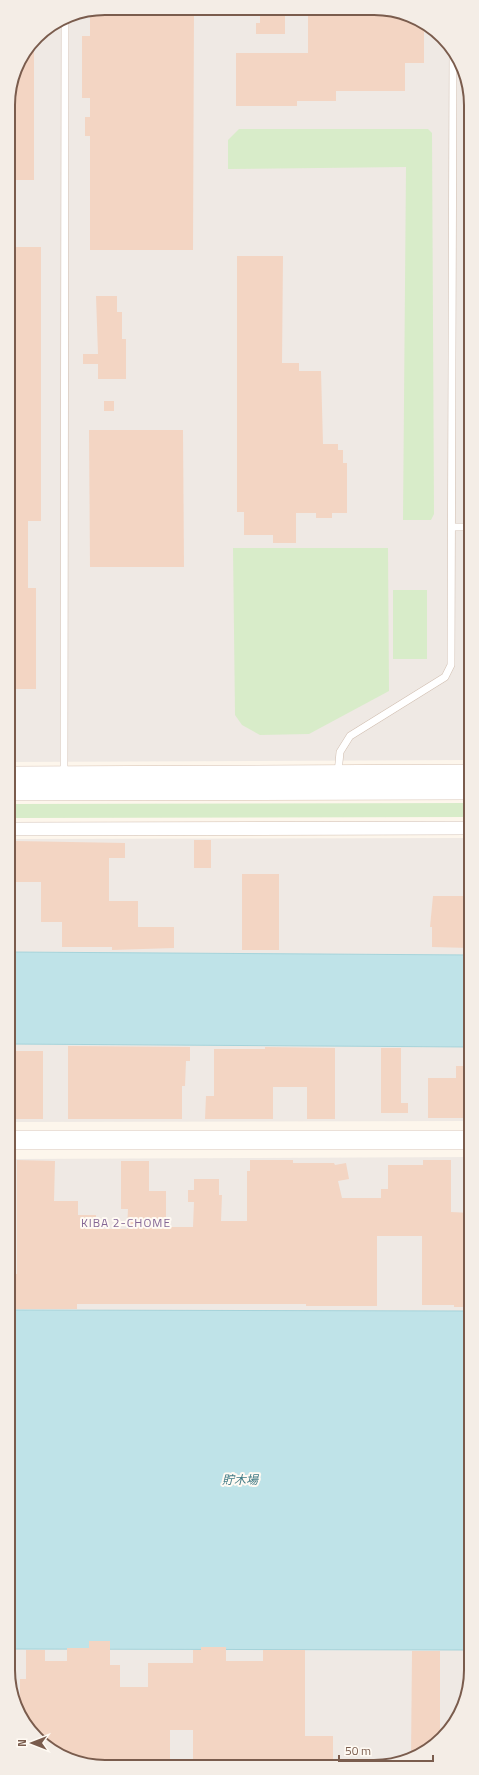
<svg xmlns="http://www.w3.org/2000/svg" width="479" height="1775" font-family="'Titillium Web','Noto Sans JP',sans-serif">
  <rect width="100%" height="100%" fill="#fdf6ec"/>
  <g fill="#efe9e4">
    <path d="M105,8L393,10L443,37L461,62L470,92V760L8,762V99L15,68L37,36L68,15Z"/>
    <path d="M470,838L471,955L9,952V845L13,839Z"/>
    <path d="M9,1044L471,1047V1121L15,1122L9,1112Z"/>
    <path d="M471,1157V1311L9,1310V1166L15,1159Z"/>
    <path d="M10,1649L471,1650V1676L464,1707L447,1734L422,1754L387,1766L86,1765L36,1738L18,1713L10,1685Z"/>
  </g>
  <g fill="#d8ecc9">
    <path d="M239,129H428L432,133L434,514L431,520H403L406,167L228,169V140Z"/>
    <path d="M233,548H388L389,691L309,734L260,735L242,725L235,715Z"/>
    <rect x="393" y="590" width="34" height="69"/>
    <path d="M470,803V817L13,818V804Z"/>
  </g>
  <g fill="#bfe3e8" stroke="#a5d3da">
    <path d="M9,952L471,955V1047L9,1044Z"/>
    <path d="M9,1310L471,1311V1650L10,1649Z"/>
  </g>
  <g fill="#f3d5c3">
    <path d="M105,8L194,9L193,250H90V136H85V117H90V98H82V36H90V11Z"/>
    <path d="M260,9H285V34H256V23H260Z"/>
    <path d="M346,10H393L424,26V63H405V91H336V101H297V106H236V53H308V16H346Z"/>
    <path d="M34,40V180H8V99L15,68Z"/>
    <path d="M8,247H41V521H28V588H36V689H8Z"/>
    <path d="M237,256H283L282,363H299V371H321L323,444H338V450H343V463H347V513H332V518H316V513H296V543H273V535H244V512H237Z"/>
    <path d="M96,296H117V312H122V339H126V379H98V364H83V354H98Z"/>
    <rect x="104" y="401" width="10" height="10"/>
    <path d="M89,430H183L184,567H90Z"/>
    <rect x="194" y="840" width="17" height="28"/>
    <path d="M15,841L125,843V858H109V901H138V927H174V948L112,950V947H62V922H41V882H14V878H9V847Z"/>
    <rect x="242" y="874" width="37" height="76"/>
    <path d="M433,896H470V948L432,947V927H430Z"/>
    <path d="M68,1046L190,1047V1061H186L185,1086H182V1119H68Z"/>
    <path d="M265,1047L335,1048V1119H307V1087H273V1119H205L206,1096H214V1049H265Z"/>
    <path d="M381,1048H401V1103H408V1113H381Z"/>
    <path d="M15,1051H43V1119H15V1110H9V1100H15Z"/>
    <path d="M456,1066H471V1118H428V1078H456Z"/>
    <path d="M17,1160L55,1161L54,1201H78V1215H96V1229H127L128,1209H121V1161H149V1191H166V1227H193L194,1202H188V1190H194V1179H219V1195H222L221,1221H247V1171H250V1160H293V1163H334L335,1165L346,1163L349,1179L338,1181L342,1198H381V1189H388V1165H423V1160H451V1212L471,1213V1307H454V1305H422V1236H377V1306H306V1304H77V1309H9V1274H17Z"/>
    <path d="M89,1641H110V1665H120V1687H148V1663H193V1650H201V1647H226V1661H263V1650H305V1736H333V1766L193,1765V1730H170V1765H86L48,1745V1737H35L20,1716V1679H26V1650H45V1661H67V1648H89Z"/>
    <path d="M412,1651H440V1740L422,1754L411,1758Z"/>
  </g>
  <g fill="none" stroke-linecap="round" stroke-linejoin="round">
    <defs>
      <g id="lane">
        <path d="M452,527H470"/>
        <path d="M338,773L340,752L350,736L445,677L451,665L453,51"/>
        <path d="M64,775L65,17"/>
      </g>
      <path id="street" d="M9,829L470,828"/>
      <g id="secondary">
        <path d="M8,776L470,774"/>
        <path d="M8,791L470,790"/>
        <path d="M9,1140H471"/>
      </g>
    </defs>
    <use href="#lane" stroke="#d1beb0" stroke-width="8"/>
    <use href="#street" stroke="#d1beb0" stroke-width="14"/>
    <use href="#secondary" stroke="#d6c0b0" stroke-width="20"/>
    <use href="#lane" stroke="#fff" stroke-width="7"/>
    <use href="#street" stroke="#fff" stroke-width="13"/>
    <use href="#secondary" stroke="#fff" stroke-width="19"/>
  </g>
  <g text-anchor="middle" stroke-width="4" stroke-linejoin="round" paint-order="stroke">
    <g font-size="12" letter-spacing="1" fill="#846695" stroke="#fffaf3">
      <text x="126" y="1227">KIBA 2-CHOME</text>
    </g>
    <g font-size="12" font-style="italic" fill="#437c86" stroke="#fffaf3">
      <text x="240" y="1484">貯木場</text>
    </g>
  </g>
  <path d="M0 0H479V1775H0ZM105 15H374A90 90 0 0 1 464 105V1670A90 90 0 0 1 374 1760H105A90 90 0 0 1 15 1670V105A90 90 0 0 1 105 15Z" fill="#f4ede6" fill-rule="evenodd"/>
  <path fill="none" stroke="#7a5c4d" stroke-width="2" d="M105 15H374A90 90 0 0 1 464 105V1670A90 90 0 0 1 374 1760H105A90 90 0 0 1 15 1670V105A90 90 0 0 1 105 15Z"/>
  <g transform="translate(32 1743) rotate(270)" stroke="#fffaf3" stroke-width="3" paint-order="stroke">
  <path d="M0-3L7 15L0 10L-7 15Z" fill="#7a5c4d"/>
  <text y="-6" font-size="11" font-weight="bold" text-anchor="middle" fill="#7a5c4d">N</text>
  </g>
  <path d="M339 1755v6h94v-6" fill="none" stroke="#7a5c4d" stroke-width="2"/>
  <text x="345" y="1755" font-size="12" fill="#7a5c4d" stroke="#fffaf3" stroke-width="3" paint-order="stroke">50 m</text>
</svg>
